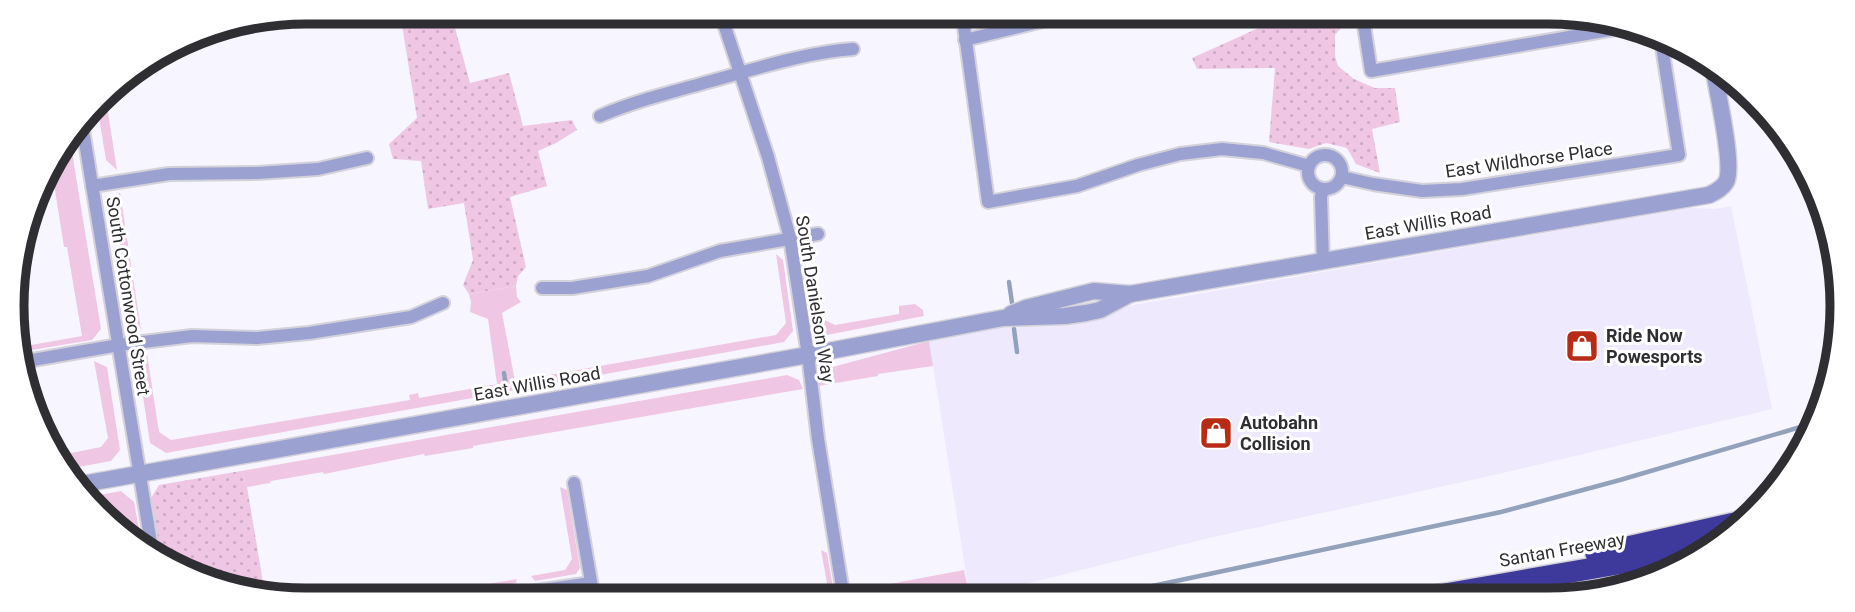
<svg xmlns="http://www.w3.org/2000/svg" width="1855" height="612" font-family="Roboto,sans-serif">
  <defs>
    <pattern id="park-dots" width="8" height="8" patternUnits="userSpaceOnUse" patternTransform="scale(1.75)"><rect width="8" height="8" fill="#efc7e5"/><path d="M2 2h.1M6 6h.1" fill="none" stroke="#cdabc5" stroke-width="1.8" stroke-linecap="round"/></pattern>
  </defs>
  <rect width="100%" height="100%" fill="#f7f5ff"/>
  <path fill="#eee9fc" d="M1731,206L1772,409L1494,475L1209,538L970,598L929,341L984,327L1102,314L1134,305L1689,208L1715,209Z"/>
  <g fill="#efc7e5">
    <path d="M108,90L112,104L107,106L117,170L106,160L97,105Z"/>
    <path d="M70,140L101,329L92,340L20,352V347L82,336L67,247H64L51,165Z"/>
    <path d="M120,192L141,330L133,325L113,204Z"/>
    <path d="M776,254L783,260L793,331L784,342L166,453L150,443L138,363L147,354L159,432L171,440L410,400L409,395L418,393L419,398L497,384L488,319L470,312L471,302L469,294L516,286L517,297L521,302L502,313L515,381L776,335L786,323Z"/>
    <path d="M809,265L816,316L835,325L899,314V306L915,304L923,310L924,316L827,335L813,328L803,272Z"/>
    <path d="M929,341L933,366L878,374V376L818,386L819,378L825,369Z"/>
    <path d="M94,361L107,367L120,450L111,461L62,470L56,456L101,447L108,438Z"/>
    <path d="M787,375L799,380L803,389L473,446V448L425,456L424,454L324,474L323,472L271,481L270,483L247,487L241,471Z"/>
    <path d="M560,487L567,490L580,568L576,574L535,581L531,576L565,570L572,559Z"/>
    <path d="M121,491L134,502L143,550L119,527L116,510L104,511L89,497Z"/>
    <path d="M821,550L827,553L834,593L830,599H798L818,596L827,583Z"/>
    <path d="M964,570L970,598L854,599L852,591Z"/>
    <path d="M517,579L516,583L435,598L428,594Z"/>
  </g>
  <g fill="url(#park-dots)">
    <path d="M399,12H456L452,17L470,83L509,73L523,126L572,120L577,130L556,143L538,151L547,186L510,197L526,267L518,276L516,286L469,294L463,285L473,260L464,203L428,209L421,161L393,159L389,144L417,118L401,19Z"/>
    <path d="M1257,12H1346L1347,21L1335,35V56L1338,66L1354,79L1375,88H1395L1400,122L1372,129L1380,173L1356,164L1347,148L1326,143L1309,149L1269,142L1275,68L1197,69L1192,58L1263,26Z"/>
    <path d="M241,471L247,487L265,594L230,590L161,558L151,498L159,485Z"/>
  </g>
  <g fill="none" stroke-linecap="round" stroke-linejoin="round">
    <g stroke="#92a2bd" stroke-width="4.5">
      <path d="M1009,282L1012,303"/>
      <path d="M1014,329L1017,352"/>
      <path d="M504,373L506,386"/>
      <path d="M1096,598L1501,512L1620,480L1814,423"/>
    </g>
    <defs>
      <g id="minor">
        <path d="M720,12L768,157L790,238L808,355L818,439L844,599"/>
        <path d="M962,12L988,202L1077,186L1138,165L1180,154L1222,149L1263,153L1309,166"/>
        <path d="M1362,12L1371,71L1633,26"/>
        <path d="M965,40L1080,12"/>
        <path d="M600,116C637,100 676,91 715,80C758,68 808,52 853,49"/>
        <path d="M82,124L153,555"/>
        <circle cx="1325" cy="172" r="17"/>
        <path d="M1342,177L1373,184L1422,191L1462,189L1679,155L1661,40"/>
        <path d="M92,186L169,174L257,173L318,169L367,158"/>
        <path d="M1323,261L1321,197L1323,189"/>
        <path d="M542,288H572L648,276L720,251L818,234"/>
        <path d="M21,362L119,345L192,336L257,338L309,333L411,317L443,303"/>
        <path d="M574,483L594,599"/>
        <path d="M481,599L591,583"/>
      </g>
      <g id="tertiary">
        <path d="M1011,314L1026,308L1094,291L1130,294L1709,195C1715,192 1722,189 1726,182C1735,167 1716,87 1713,66"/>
        <path d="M77,485L808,355L1003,318L1065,316L1086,313L1100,310L1130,294"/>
      </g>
      <g id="motorway">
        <path d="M1596,554L1748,520"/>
        <path d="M1422,598L1709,548"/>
      </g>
    </defs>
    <use href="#minor" stroke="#d3d1da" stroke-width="16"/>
    <use href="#tertiary" stroke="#d3d1da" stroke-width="19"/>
    <use href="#motorway" stroke="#d3d1da" stroke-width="24"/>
    <use href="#minor" stroke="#9ba1d1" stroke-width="12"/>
    <use href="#tertiary" stroke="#9ba1d1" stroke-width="16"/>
    <use href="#motorway" stroke="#3e3a9c" stroke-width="21"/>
  </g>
  <defs>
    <symbol id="shop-square" viewBox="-11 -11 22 22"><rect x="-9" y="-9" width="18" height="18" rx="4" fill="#b82b15" stroke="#fff"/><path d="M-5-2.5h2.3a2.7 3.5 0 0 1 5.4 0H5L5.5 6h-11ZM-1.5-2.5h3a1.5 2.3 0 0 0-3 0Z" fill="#fff"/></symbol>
  </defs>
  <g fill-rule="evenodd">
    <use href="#shop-square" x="1563" y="327" width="38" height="38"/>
    <use href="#shop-square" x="1197" y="414" width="38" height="38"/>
  </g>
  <g text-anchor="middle" stroke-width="6" stroke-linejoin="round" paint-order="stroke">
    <g font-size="18" fill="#2f2e33" stroke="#fff">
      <text transform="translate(1529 160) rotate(-8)" y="6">East Wildhorse Place</text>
      <text transform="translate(1428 223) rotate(-10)" y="6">East Willis Road</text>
      <text transform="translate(128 296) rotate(81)" y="6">South Cottonwood Street</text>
      <text transform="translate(815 299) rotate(81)" y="6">South Danielson Way</text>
      <text transform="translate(537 384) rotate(-10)" y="6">East Willis Road</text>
      <text transform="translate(1562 550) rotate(-10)" y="6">Santan Freeway</text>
    </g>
    <g font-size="18" font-weight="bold" fill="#2f2e33" stroke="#fff" text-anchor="start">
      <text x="1606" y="342">Ride Now<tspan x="1606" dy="21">Powesports</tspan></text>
      <text x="1240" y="429">Autobahn<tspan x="1240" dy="21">Collision</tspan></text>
    </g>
  </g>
  <path d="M0 0H1855V612H0ZM306 24H1548A282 282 0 0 1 1830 306V306A282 282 0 0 1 1548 588H306A282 282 0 0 1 24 306V306A282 282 0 0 1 306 24Z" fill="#fff" fill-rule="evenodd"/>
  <path fill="none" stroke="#2f2e33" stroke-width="9" d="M306 24H1548A282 282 0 0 1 1830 306V306A282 282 0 0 1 1548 588H306A282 282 0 0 1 24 306V306A282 282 0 0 1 306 24Z"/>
</svg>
